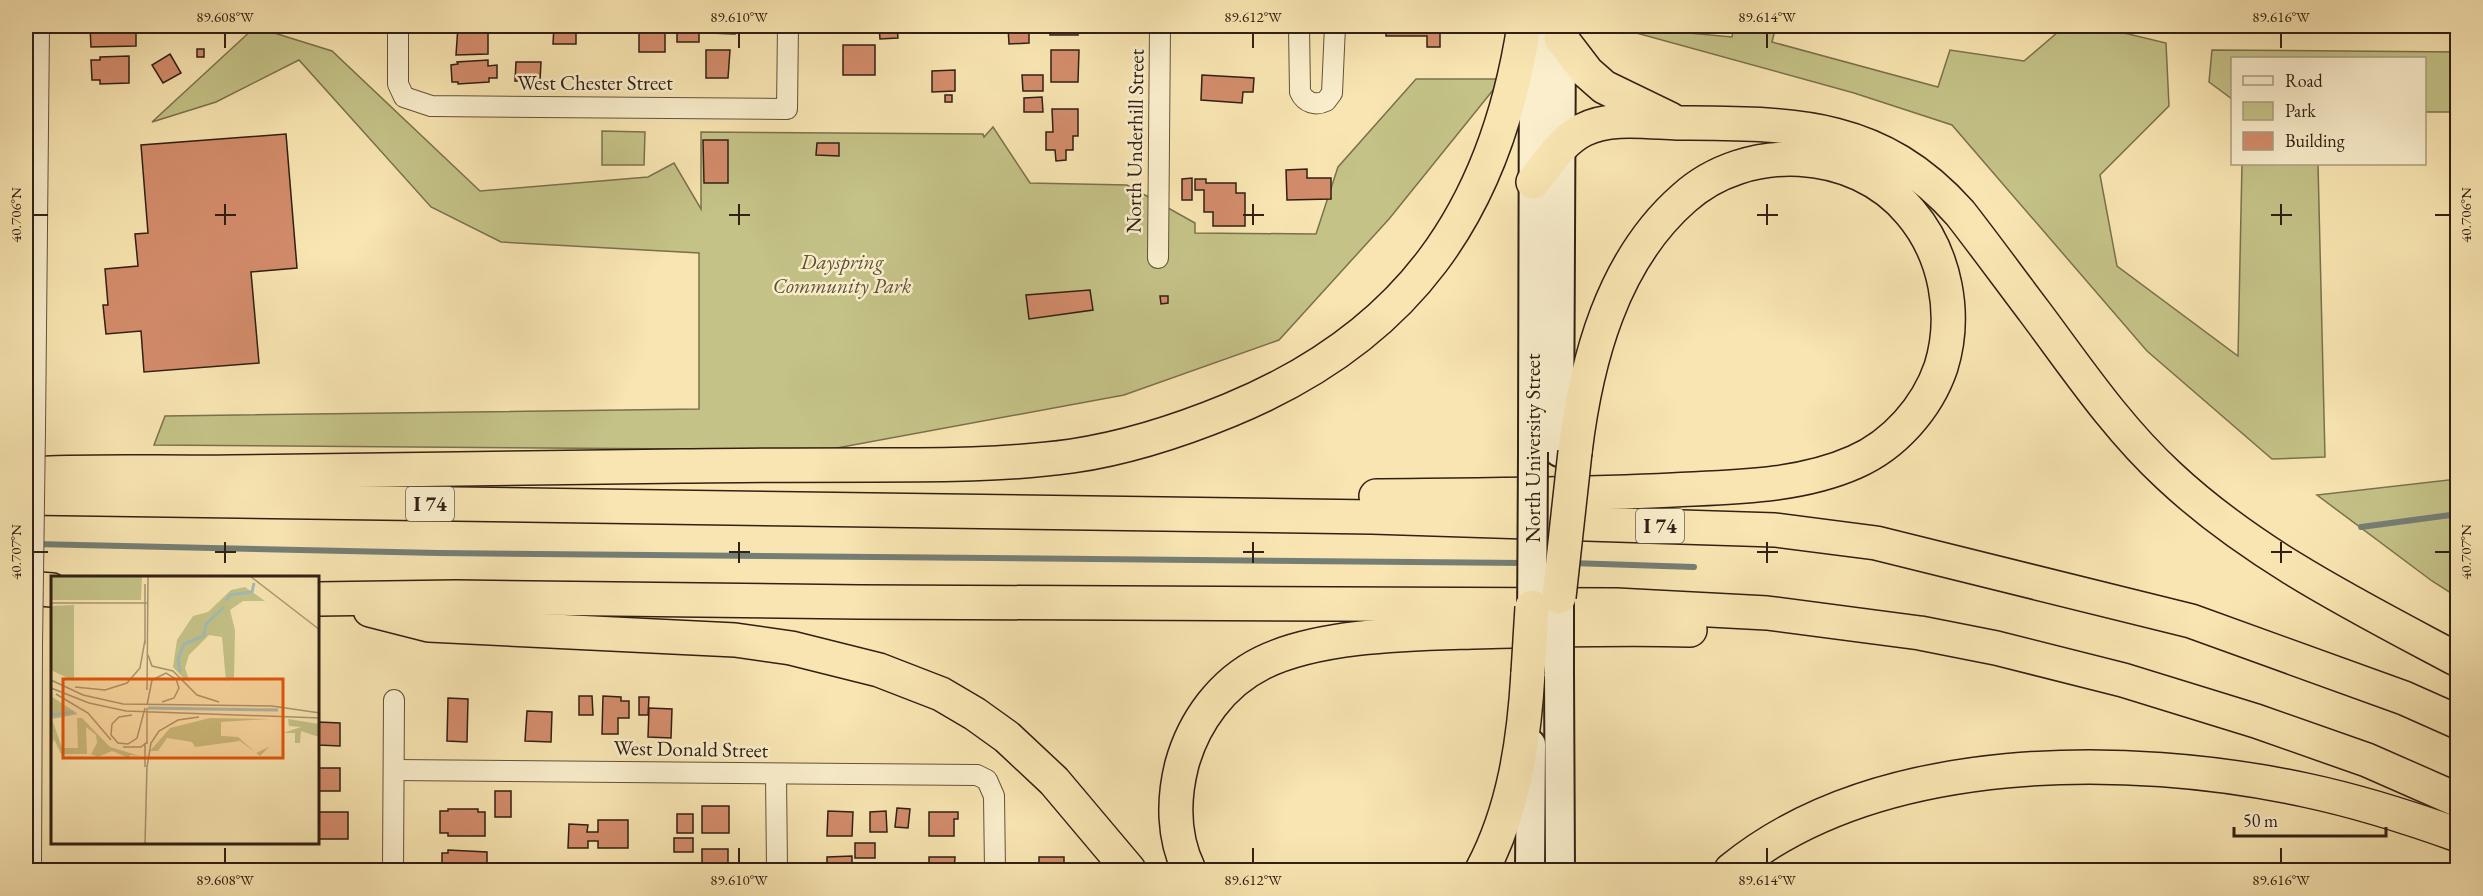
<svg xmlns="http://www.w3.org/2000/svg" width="2483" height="896" font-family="'EB Garamond',serif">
  <rect width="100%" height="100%" fill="#f8e5b1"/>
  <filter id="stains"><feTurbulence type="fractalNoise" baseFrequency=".00333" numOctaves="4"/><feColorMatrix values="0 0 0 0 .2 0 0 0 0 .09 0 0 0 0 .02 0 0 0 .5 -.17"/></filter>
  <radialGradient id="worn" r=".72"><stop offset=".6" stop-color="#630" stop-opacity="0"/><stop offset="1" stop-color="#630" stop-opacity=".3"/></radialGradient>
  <g fill="#c4c287" stroke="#7a714e" stroke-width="1.5">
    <path d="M1611,26L1732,37L1734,26H1776L1772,42L1938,87L1950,50L2024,61L2065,26H2111L2120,32L2166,43L2169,106L2100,175L2117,266L2238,356L2242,164H2318L2325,457L2272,459L2147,351L1952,125L1854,93Z"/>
    <path d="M255,27L332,51L480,191L648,177L674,163L701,209V132L983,134L984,137L993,127L1030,183L1127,185L1195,223V233L1316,234L1338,167L1416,79H1502L1389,219L1279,340L1124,395L826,450L154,445L165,416L699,409V253L501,242L431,207L299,60L216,102L152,122Z"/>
    <path d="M2212,50L2457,52V112H2425L2424,58H2232V99L2209,82Z"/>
    <path d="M602,131L645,132L644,165H602Z"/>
    <path d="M2457,479V597L2432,581L2317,495Z"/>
  </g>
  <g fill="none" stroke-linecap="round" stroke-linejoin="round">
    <g stroke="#757e75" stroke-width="6">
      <path d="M2361,527L2458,514"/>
      <path d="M35,544L439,553L1525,563"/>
      <path d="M1571,563L1694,567"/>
    </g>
  </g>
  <g fill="#d38c6b" stroke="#312014" stroke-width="1.5">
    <path d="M98,26H136V46L91,47L90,27Z"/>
    <path d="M458,26H488V54L456,55Z"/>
    <path d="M525,26H547V30L525,29Z"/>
    <path d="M554,26H576V44H553Z"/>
    <rect x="639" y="26" width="26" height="26"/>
    <path d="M710,26H735V34L710,33Z"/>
    <path d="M879,26H897L898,38L880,39Z"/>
    <rect x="1050" y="26" width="28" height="9"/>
    <path d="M1386,26H1440V47H1427V36H1386Z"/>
    <path d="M1008,27H1029V43L1009,44Z"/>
    <rect x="677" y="30" width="22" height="12"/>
    <rect x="843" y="45" width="32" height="30"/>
    <rect x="197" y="49" width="7" height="8"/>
    <path d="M706,50H730L728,78H706Z"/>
    <path d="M1051,50H1079L1078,82H1051Z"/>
    <path d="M170,54L181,73L163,83L152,65Z"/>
    <path d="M129,56V83L100,84V80H92L91,60H100V57Z"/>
    <path d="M488,60V66L497,65V78H489V82L458,84V82H452L451,65L458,64L457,62Z"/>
    <path d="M516,62H541L540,81H515Z"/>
    <path d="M955,70V91L932,92V71Z"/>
    <path d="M1022,75H1043V91H1023Z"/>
    <path d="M1202,75L1254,78L1253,92H1243L1242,103L1201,100Z"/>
    <rect x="945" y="95" width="7" height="7"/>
    <path d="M1042,97L1043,112H1024V98Z"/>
    <path d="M1052,109H1078V136H1073V150H1066V160L1056,161L1055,150H1046V132H1053Z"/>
    <path d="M286,134L297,268L251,272L259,363L144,372L141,331L106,334L103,305H108L105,269L138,266L135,234L148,233L141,145Z"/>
    <path d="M703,140H728V183H704Z"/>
    <path d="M817,143H839V156L816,155Z"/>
    <path d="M1307,169V178H1331V199L1287,200L1286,170Z"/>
    <path d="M1192,178V200H1182V179Z"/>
    <path d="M1195,179H1206V183H1236V193H1245V226H1213V212H1204V190H1195Z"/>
    <path d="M1090,290L1093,310L1029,319L1026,295Z"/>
    <path d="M1160,296H1168V303L1161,304Z"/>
    <path d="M579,696H592L593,715H579Z"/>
    <path d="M603,696L621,697V701H629V718H618V734H602Z"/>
    <path d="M639,697H649L648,715H639Z"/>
    <path d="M448,698L468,699L467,742L447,741Z"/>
    <path d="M649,708L672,709L671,738L648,737Z"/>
    <path d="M527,711L552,712L551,742L525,741Z"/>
    <path d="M318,722L340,723V746L318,745Z"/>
    <rect x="318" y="768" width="22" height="23"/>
    <rect x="495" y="791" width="16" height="26"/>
    <rect x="702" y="806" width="27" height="27"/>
    <path d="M897,808L910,809L908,828L895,827Z"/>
    <path d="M448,809H478V812H485V836H448V833H440V811H448Z"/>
    <path d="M828,811L853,812L852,836H827Z"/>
    <path d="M886,811L887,832H870V812Z"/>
    <rect x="318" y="812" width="30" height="27"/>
    <path d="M929,812H958V819H954V836H929Z"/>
    <rect x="677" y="814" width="16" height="19"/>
    <path d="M598,820H628V848H598V841H588V848H568L569,824L588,825L587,832H598Z"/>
    <rect x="674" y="838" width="19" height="14"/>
    <rect x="855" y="843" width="20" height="15"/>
    <rect x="702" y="849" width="26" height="21"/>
    <path d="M448,850L487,852V870H442V853H448Z"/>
    <path d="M852,856V870H827V857Z"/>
    <path d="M929,857H955L954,870H929Z"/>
    <rect x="1039" y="857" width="25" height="13"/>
  </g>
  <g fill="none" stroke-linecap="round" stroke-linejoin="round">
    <defs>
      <g id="street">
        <path d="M398,26V84L404,97L431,106L787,109L788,26"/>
        <path d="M1299,26L1300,92C1305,103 1316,106 1326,101L1332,93L1335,26"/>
        <path d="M1158,258L1160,26"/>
        <path d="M35,430L39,26"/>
        <path d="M394,770L977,775L987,780L994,796L995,870"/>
        <path d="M776,774L777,870"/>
        <path d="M31,870L32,645"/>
        <path d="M393,870L394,700"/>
      </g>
      <g id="secondary">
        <path d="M1533,452L1534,26"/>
        <path d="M1559,452L1561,26"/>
        <path d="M1559,672L1560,870"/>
        <path d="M1530,870L1531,744"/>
      </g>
      <g id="highway">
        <path d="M1561,38L1587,72L1604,87L1670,119"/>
        <path d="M1533,182C1548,164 1561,141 1583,130C1609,116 1648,122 1677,123C1791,124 1878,121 1960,213C1985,245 2009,278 2034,311C2076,367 2116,427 2168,475C2252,554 2357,606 2458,660"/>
        <path d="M26,474C95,470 164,473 233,472C383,471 533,467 683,466C747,465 810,465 874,465C939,465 1007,465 1072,456C1127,448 1179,431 1230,410C1407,337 1495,213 1524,26"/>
        <path d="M1376,496C1475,495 1574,495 1673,490C1732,487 1799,487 1855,462C1894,445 1927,408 1941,367C1957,315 1946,254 1910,212C1855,146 1746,142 1684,198C1612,261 1586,361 1575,452"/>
        <path d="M26,498L1372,517L1775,530L1876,543L2191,621L2404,698L2458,722"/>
        <path d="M26,588L52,590"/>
        <path d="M318,599L456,597L860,602L1616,605L1767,613L1920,633L1996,648L2123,680L2256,721L2367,760L2458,800"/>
        <path d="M370,610L429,625L735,640L791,648L879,670L941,694L975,714L1007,737L1054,781L1129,870"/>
        <path d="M1189,870C1173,837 1173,799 1182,764C1194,721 1222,683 1262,663C1319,635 1408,634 1472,632C1545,630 1617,628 1690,630"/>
        <path d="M1482,870C1514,810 1524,741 1528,673"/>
        <path d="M1731,870C1878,750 2128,752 2305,790C2357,801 2408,817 2458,835"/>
      </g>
    </defs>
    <use href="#street" stroke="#63513b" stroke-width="22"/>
    <use href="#secondary" stroke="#312014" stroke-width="32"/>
    <use href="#highway" stroke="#312014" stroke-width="36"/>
    <use href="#street" stroke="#faeecc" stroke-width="20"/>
    <use href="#secondary" stroke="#faeecc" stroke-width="28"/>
    <use href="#highway" stroke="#f8e5b1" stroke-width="33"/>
    <defs>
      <path id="street-bridge" d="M32,645L35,430"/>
      <g id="secondary-bridge">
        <path d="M1559,575V672"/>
        <path d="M1532,630L1533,452"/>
      </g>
      <g id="highway-bridge">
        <path d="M1559,597L1575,452"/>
        <path d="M1528,673L1532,607"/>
      </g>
    </defs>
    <use href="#street-bridge" stroke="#63513b" stroke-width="22" stroke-linecap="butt"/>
    <use href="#secondary-bridge" stroke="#312014" stroke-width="32" stroke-linecap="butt"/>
    <use href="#highway-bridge" stroke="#312014" stroke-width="36" stroke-linecap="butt"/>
    <use href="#street-bridge" stroke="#faeecc" stroke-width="20"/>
    <use href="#secondary-bridge" stroke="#faeecc" stroke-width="28"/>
    <use href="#highway-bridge" stroke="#f8e5b1" stroke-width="33"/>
  </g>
  <path fill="none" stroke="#312014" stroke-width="2" d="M225,33V48M739,33V48M1253,33V48M1767,33V48M2281,33V48M225,204V225M739,204V225M1253,204V225M1767,204V225M2281,204V225M33,215H48M215,215H236M729,215H750M1243,215H1264M1757,215H1778M2271,215H2292M2435,215H2450M225,542V563M739,542V563M1253,542V563M1767,542V563M2281,542V563M33,552H48M215,552H236M729,552H750M1243,552H1264M1757,552H1778M2271,552H2292M2435,552H2450M225,848V863M739,848V863M1253,848V863M1767,848V863M2281,848V863"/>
  <g text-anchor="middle" stroke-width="5" stroke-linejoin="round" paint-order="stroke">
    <g fill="#faeecc" stroke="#6d5e4b" stroke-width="1.5">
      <rect x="406" y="487" width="48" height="34" rx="4.5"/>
      <rect x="1636" y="509" width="48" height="34" rx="4.5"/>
    </g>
    <g font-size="20" font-weight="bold" fill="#312014">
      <text x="430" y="511">I 74</text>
      <text x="1660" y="533">I 74</text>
    </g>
    <g font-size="21" fill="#312014" stroke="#faeecc">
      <text x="595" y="90">West Chester Street</text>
      <text transform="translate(1135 141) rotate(-89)" y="7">North Underhill Street</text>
      <text transform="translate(1533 448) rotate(-90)" y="7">North University Street</text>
      <text transform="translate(691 749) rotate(1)" y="7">West Donald Street</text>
    </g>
    <g font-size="21" font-style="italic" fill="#5d5136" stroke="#faeecc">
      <text x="842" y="269">Dayspring<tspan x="842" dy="24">Community Park</tspan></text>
    </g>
  </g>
  <g transform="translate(51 576)">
    <rect width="268" height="268" fill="#f8e5b1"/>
    <path d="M0,0H91L90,24H0ZM194,11L214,25H192L179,34L184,54L183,102L175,105L171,61L158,59L138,79L134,92L139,106L132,102L122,91L126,64L142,40L157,36L180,14ZM23,29V105L0,94V30ZM0,120L27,138L1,143L11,172H27L26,142H31L59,171L89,180L79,179L78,182L61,175L47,181L40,178L46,167L45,159L35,151L36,178H10L3,163L0,172ZM159,142L218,143L170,146V160L187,161L205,177L218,171L209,180L189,165L144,171L141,166L116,162L107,175H99L119,152ZM237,143L268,148V161L250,155L249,167H244V157H232L250,151L238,150Z" fill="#c4c287"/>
    <path fill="none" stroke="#a2bcb6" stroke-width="3" d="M175,25L179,19L201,16L203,7M129,96L127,83L133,68L153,60L155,48L173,31M97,132L227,134M0,139L23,136"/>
    <path fill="none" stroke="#a89672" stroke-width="1.5" d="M199,0L269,54M0,27H96M94,68V8M97,79L101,90L122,95L146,119L168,126M0,104L32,119L72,128L221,130L269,137M24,111L54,114L76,107L89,92L94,64M0,112L38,127L75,135L269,142M96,114L97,0M5,118L37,137L60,164M96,129L101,104L115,97L125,103L128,112L123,122L111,126M81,139L68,141L61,148L60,159L67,167L77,168L86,162L94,132M96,168V132M72,171H90L96,166M94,191V167M96,191L100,167L108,155L127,144L148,141M94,268L96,189"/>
    <path fill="#df560c" fill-opacity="0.15" stroke="#df560c" stroke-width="3" d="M12,103H232V182H12Z"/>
    <rect width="268" height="268" fill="none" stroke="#312014" stroke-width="3"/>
  </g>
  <rect width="2483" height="896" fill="none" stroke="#f8e5b1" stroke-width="66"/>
  <rect x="2231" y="57" width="195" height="108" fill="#faeecc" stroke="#aa9c82" stroke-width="1.5"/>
  <rect x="2243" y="76" width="30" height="9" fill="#faeecc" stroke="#aa9c82" stroke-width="1.5"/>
  <text x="2285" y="87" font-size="18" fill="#312014">Road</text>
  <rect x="2243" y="102" width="30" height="18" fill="#c4c287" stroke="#aa9c82" stroke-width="1.5"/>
  <text x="2285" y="117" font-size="18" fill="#312014">Park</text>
  <rect x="2243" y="132" width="30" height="18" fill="#d38c6b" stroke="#aa9c82" stroke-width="1.5"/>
  <text x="2285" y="147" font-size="18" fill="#312014">Building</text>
  <path d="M2234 827v9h152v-9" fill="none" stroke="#312014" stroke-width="3"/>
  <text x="2243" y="827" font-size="18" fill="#312014" stroke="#faeecc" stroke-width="4.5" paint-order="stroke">50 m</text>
  <rect x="33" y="33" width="2417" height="830" fill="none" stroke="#312014" stroke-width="2"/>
  <g font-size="15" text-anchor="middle" fill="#312014">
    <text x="225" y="22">89.608°W</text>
    <text x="739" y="22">89.610°W</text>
    <text x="1253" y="22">89.612°W</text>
    <text x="1767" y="22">89.614°W</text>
    <text x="2281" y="22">89.616°W</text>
    <text transform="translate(2466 215) rotate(-90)" y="5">40.706°N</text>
    <text transform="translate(16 215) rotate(-90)" y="5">40.706°N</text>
    <text transform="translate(2466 552) rotate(-90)" y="5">40.707°N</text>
    <text transform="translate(16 552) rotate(-90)" y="5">40.707°N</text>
    <text x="225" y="885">89.608°W</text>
    <text x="739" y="885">89.610°W</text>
    <text x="1253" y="885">89.612°W</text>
    <text x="1767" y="885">89.614°W</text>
    <text x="2281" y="885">89.616°W</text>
  </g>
  <rect width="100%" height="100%" filter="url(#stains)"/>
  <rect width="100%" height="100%" fill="url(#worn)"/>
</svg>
